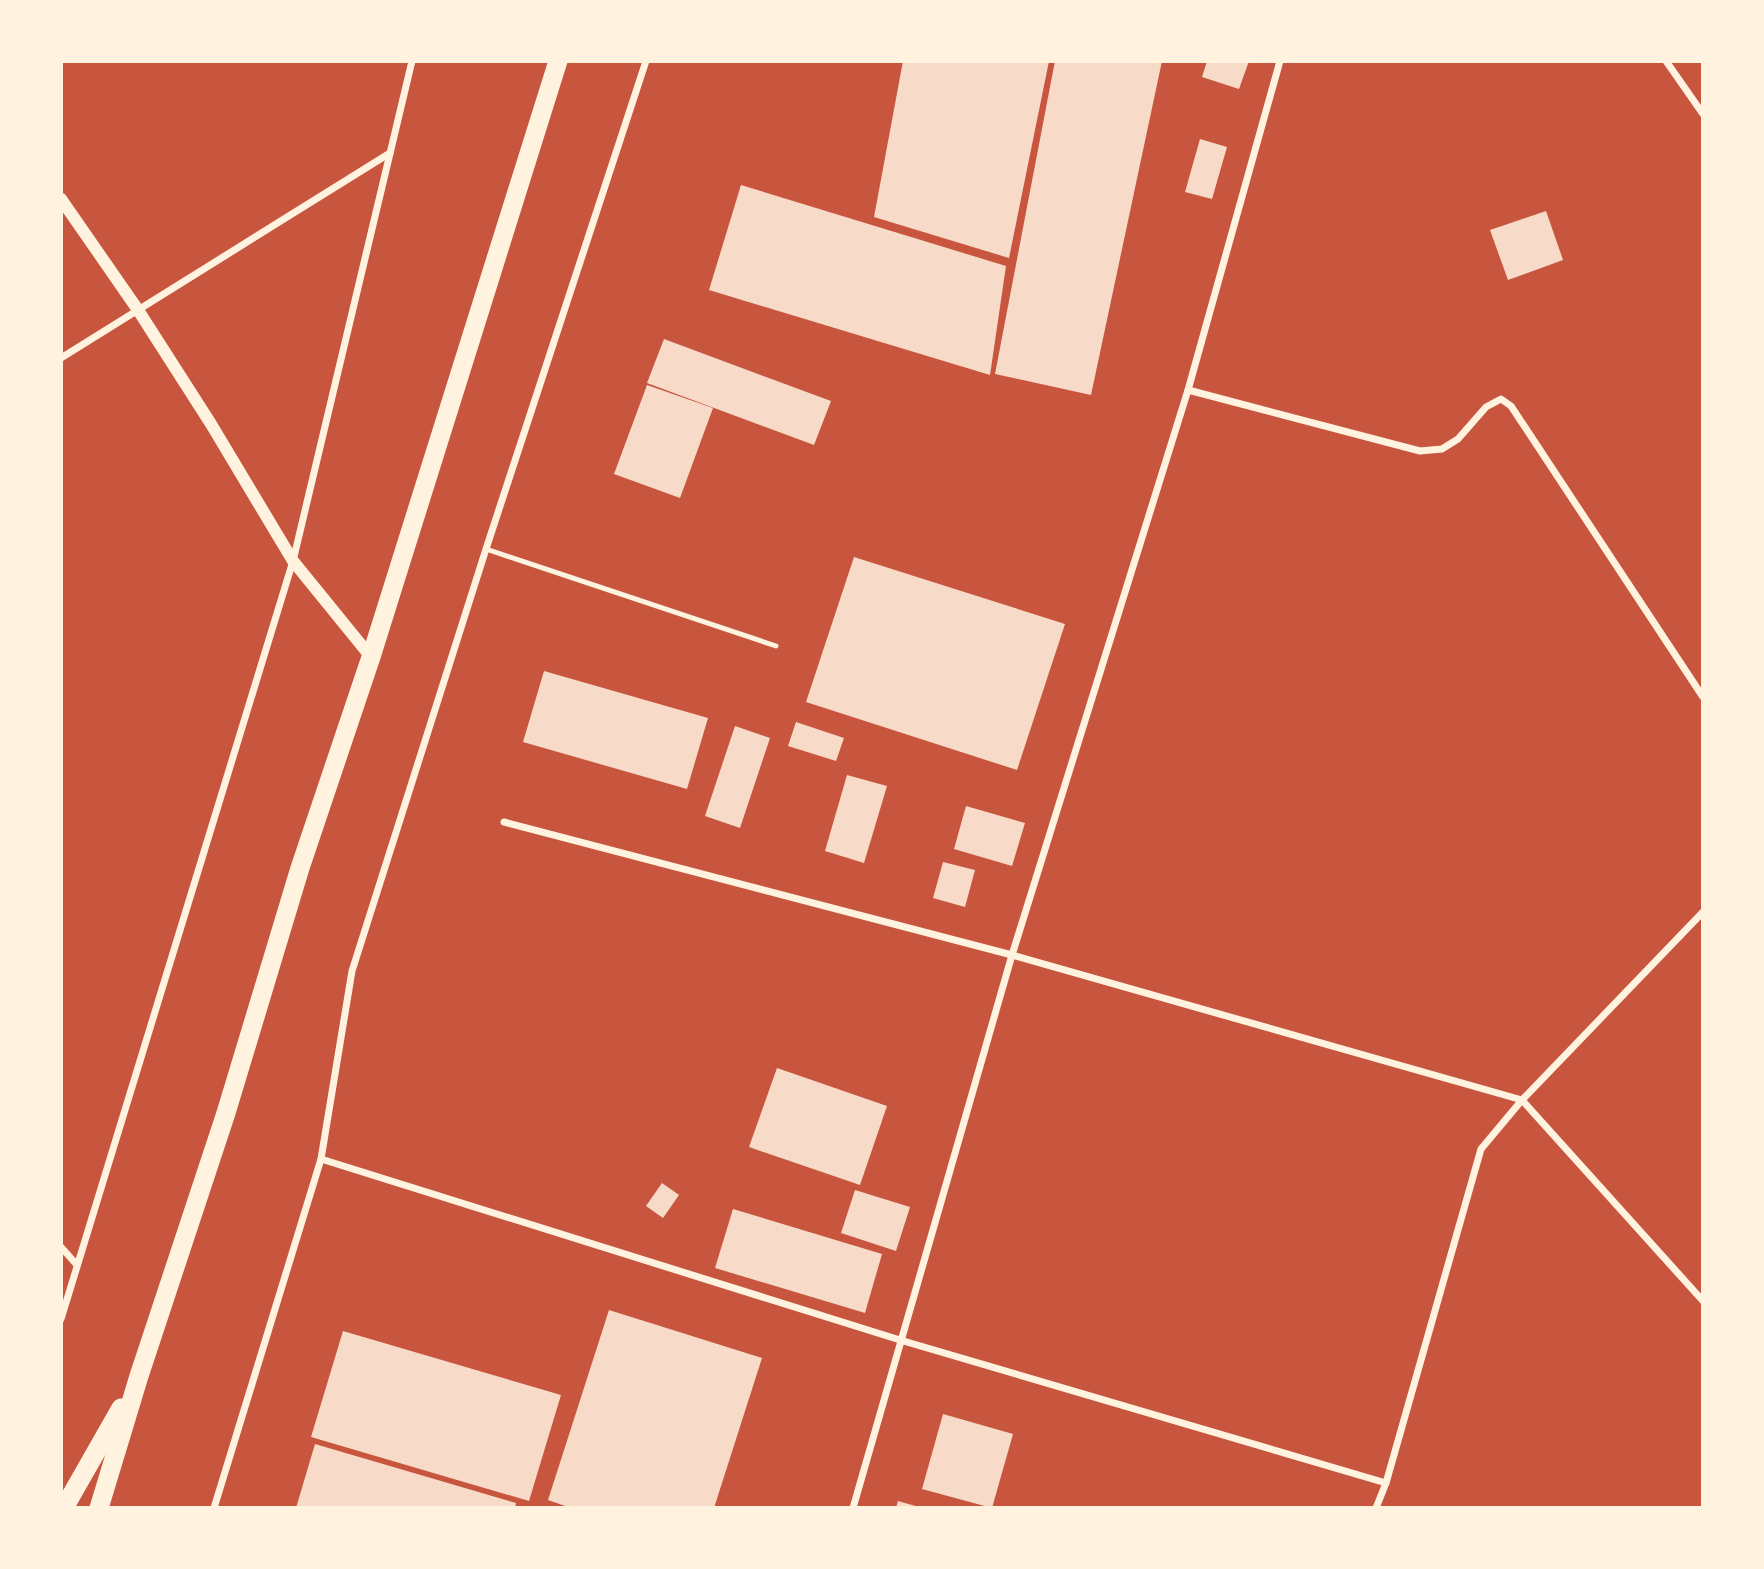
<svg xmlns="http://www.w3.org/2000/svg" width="1764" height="1569" font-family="Poppins,sans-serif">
  <rect width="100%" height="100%" fill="#c8553d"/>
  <g fill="#f7dbc8">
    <path d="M903,61H1049L1009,258L874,217Z"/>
    <path d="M1055,61H1162L1091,395L995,374Z"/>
    <path d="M1207,61H1249L1239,89L1202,77Z"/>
    <path d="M1200,139L1227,147L1212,199L1185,192Z"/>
    <path d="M741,185L1006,266L990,375L709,290Z"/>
    <path d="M1546,211L1563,260L1508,280L1490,230Z"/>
    <path d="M664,339L831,401L814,445L647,383Z"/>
    <path d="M647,385L713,408L680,498L614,474Z"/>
    <path d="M854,557L1065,624L1017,770L806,702Z"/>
    <path d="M544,671L708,718L687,789L523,742Z"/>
    <path d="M796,722L844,738L836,761L788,746Z"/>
    <path d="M735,726L770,738L740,828L705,816Z"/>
    <path d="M847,775L887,786L864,863L825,851Z"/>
    <path d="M966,806L1025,823L1012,866L954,849Z"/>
    <path d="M943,862L975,870L965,907L933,898Z"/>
    <path d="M777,1068L887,1106L860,1185L749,1147Z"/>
    <path d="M662,1183L679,1195L663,1218L646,1206Z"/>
    <path d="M855,1190L910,1207L896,1251L841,1233Z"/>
    <path d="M733,1209L882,1254L865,1313L715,1268Z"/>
    <path d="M609,1310L762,1358L714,1508H571L548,1500Z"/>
    <path d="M343,1331L561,1395L529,1501L311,1437Z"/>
    <path d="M943,1414L1013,1434L992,1508L922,1489Z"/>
    <path d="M315,1444L516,1503L515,1508H296Z"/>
    <path d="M898,1501L919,1507L918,1508H896Z"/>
  </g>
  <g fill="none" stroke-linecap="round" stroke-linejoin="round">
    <path stroke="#fff3e0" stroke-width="5" d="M486,549L776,646"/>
    <g stroke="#fff3e0" stroke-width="7">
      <path d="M1666,61L1703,114"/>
      <path d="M61,358L390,153"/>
      <path d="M1188,390L1420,451L1442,449L1458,439L1486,407L1501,399L1511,406L1703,697"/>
      <path d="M504,822L1012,955L1522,1100L1703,1301"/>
      <path d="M321,1159L900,1340L1386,1483"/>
      <path d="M61,1247L77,1265"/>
      <path d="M61,1319L293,561L412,61"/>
      <path d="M214,1508L321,1159L352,971L486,549L646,61"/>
      <path d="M853,1508L1012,955L1188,390L1280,61"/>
      <path d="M1376,1508L1386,1483L1481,1149L1522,1100L1703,912"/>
    </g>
    <path stroke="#fff3e0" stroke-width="12" d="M61,199L138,310L211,424L293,561L371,657"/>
    <g stroke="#fff3e0" stroke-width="19">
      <path d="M64,1508L121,1408"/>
      <path d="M99,1508L139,1376L226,1113L300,868L371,657L558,61"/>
    </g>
  </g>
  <rect width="1764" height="1569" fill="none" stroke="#fff3e0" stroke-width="126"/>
</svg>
